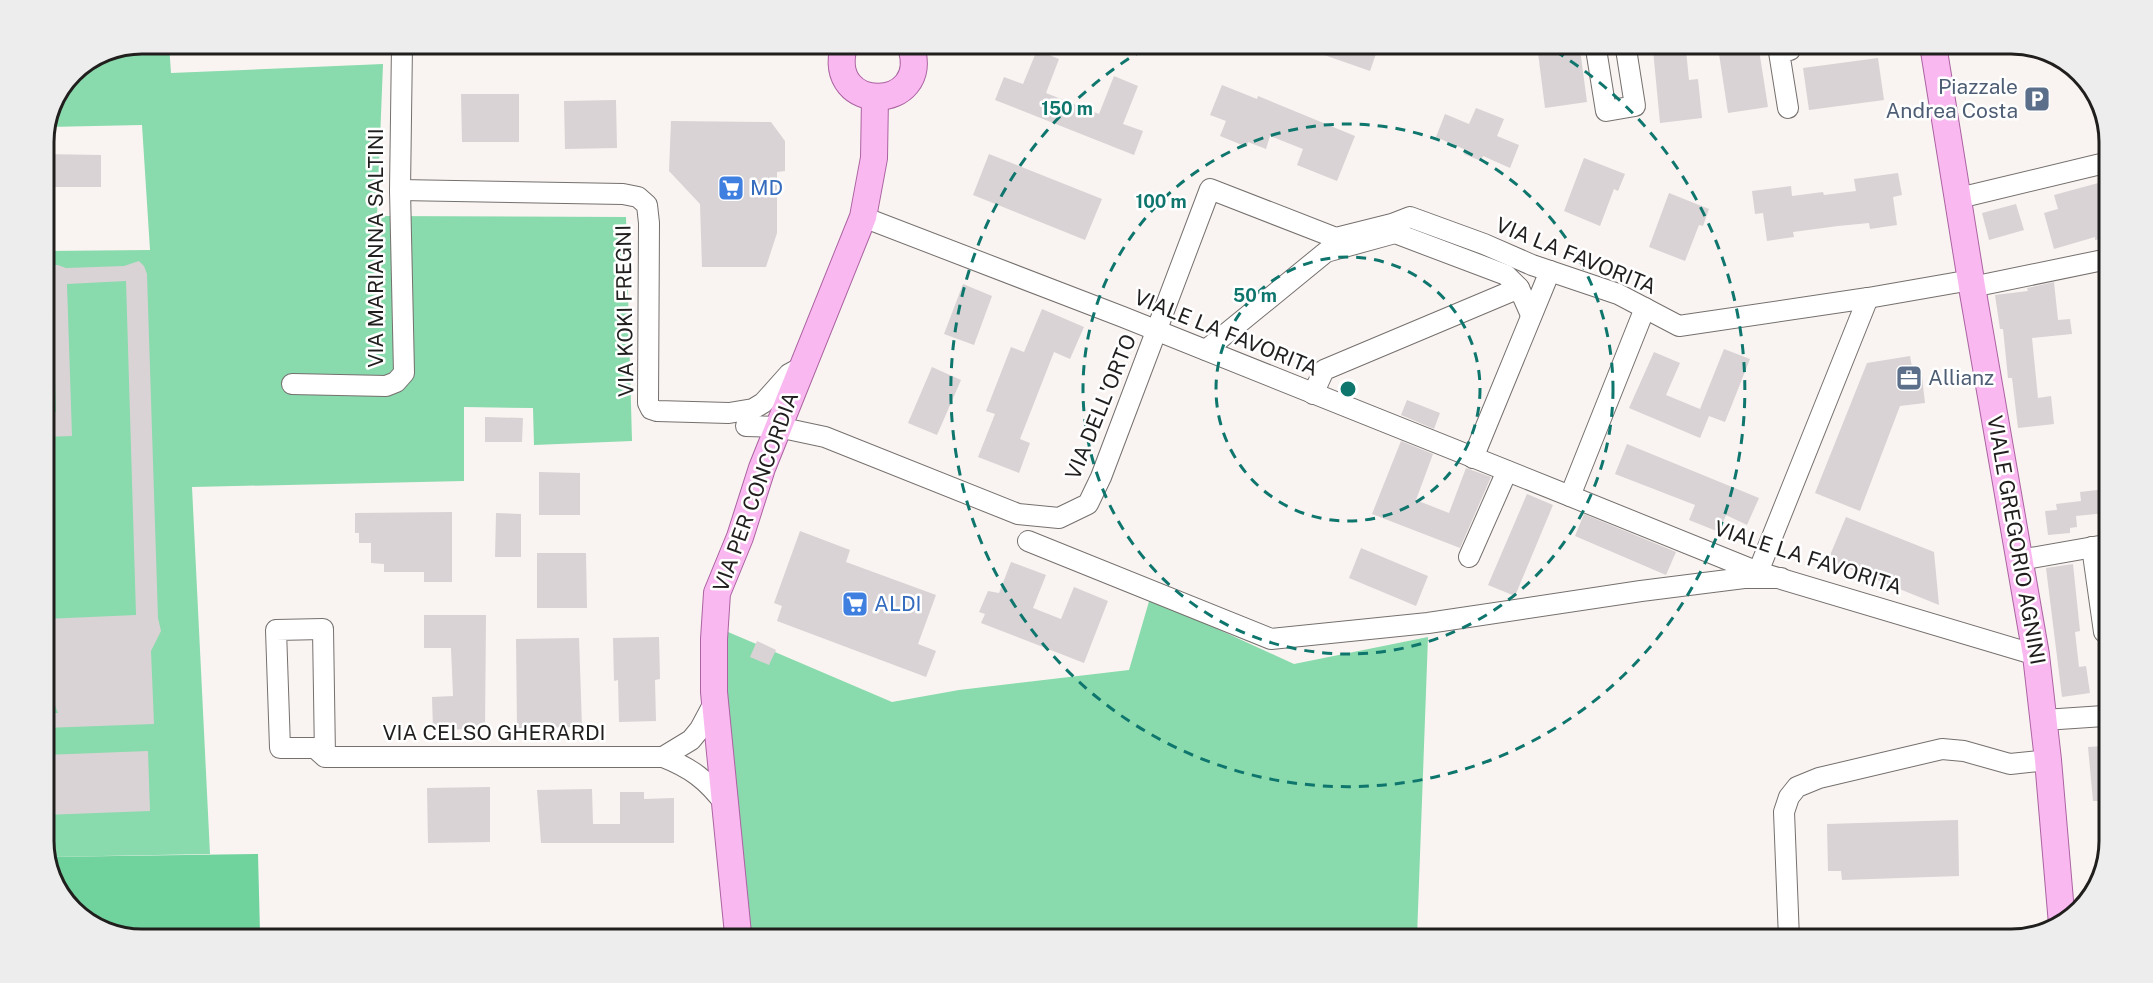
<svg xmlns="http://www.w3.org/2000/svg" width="2153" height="983" font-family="'Public Sans',sans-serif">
  <rect width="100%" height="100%" fill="#f9f4f1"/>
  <g fill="#89daac">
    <path d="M142,44H169L171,73L383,64L377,216L626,217L632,441L534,445L533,408L464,407V481L192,487L210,854L47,857L44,848V251L150,250L142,125L47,127L72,72Z"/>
    <path d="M1150,598L1294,664L1428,637L1417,937L748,934L725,664L728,632L892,702L959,690L1129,670Z"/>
  </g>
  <path fill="#70d29d" d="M258,854L260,933L104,932L60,896L47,857Z"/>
  <g fill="#d9d3d5">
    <path d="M1311,48H1378L1370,71L1310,50Z"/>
    <path d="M1548,49H1580L1587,102L1545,108L1538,53L1548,52Z"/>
    <path d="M1037,50L1059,59L1046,93L1099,114L1114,76L1138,86L1123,124L1143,131L1134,155L995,100L1004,77L1023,84Z"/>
    <path d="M1653,50H1686L1689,80L1698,79L1702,118L1660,123Z"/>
    <path d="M1747,50H1759L1768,107L1728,113L1719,54Z"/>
    <path d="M1878,58L1884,100L1809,110L1803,68Z"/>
    <path d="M1222,85L1257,99L1258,96L1355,136L1337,181L1297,165L1303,149L1270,136L1266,149L1248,142L1247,147L1220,136L1226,121L1210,115Z"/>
    <path d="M461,94H519V142H462Z"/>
    <path d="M616,100L617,148L565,149L564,101Z"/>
    <path d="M1476,108L1504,119L1497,136L1519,145L1510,168L1483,156L1481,161L1464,154L1466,150L1436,137L1445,114L1469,124Z"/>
    <path d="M671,121L771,122L785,141V171L777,172V233L766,267H702L700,204L669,171Z"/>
    <path d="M44,154L101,155V187H44Z"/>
    <path d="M989,154L1102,199L1085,240L973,195Z"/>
    <path d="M1584,158L1625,174L1618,191L1614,189L1600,226L1564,211Z"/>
    <path d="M1898,173L1902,195L1893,197L1897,225L1870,229L1869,223L1838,226L1793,232L1794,237L1767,241L1763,213L1755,214L1752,191L1791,186L1792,196L1823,192L1824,195L1856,191L1854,179Z"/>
    <path d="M2102,182L2109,208L2108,238L2095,240V237L2054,249L2044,213L2058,209L2054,195Z"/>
    <path d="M1669,193L1709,209L1703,226L1699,225L1685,261L1649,247Z"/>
    <path d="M2016,204L2024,230L1989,240L1982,213Z"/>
    <path d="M139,261L144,266L147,274L158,618L161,631L151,651L154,724L44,728V713H58L44,680L53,650H44V619L136,615L126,281L67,284L72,436L44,437V413L56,412L52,289L46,285L44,274L51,265H58L66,268L124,266Z"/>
    <path d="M2054,282L2058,320L2070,319L2072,334L2032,338L2038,398L2051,396L2054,424L2018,428L2012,378H2008L2003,329H2000L1995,295L2028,291L2027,288Z"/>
    <path d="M963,284L992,296L974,345L944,334Z"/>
    <path d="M1042,309L1084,327L1070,359L1054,352L1020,439L1030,443L1019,473L978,457L995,414L986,411L1011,347L1024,352Z"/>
    <path d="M1724,349L1750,359L1725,422L1709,416L1700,438L1629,408L1654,352L1680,363L1666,395L1700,409Z"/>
    <path d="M1910,356L1914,378L1922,377L1925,403L1900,406L1860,511L1815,493L1867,363Z"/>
    <path d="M932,367L961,380L937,435L908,423Z"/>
    <path d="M1407,400L1440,413L1434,429L1401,415Z"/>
    <path d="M485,417L523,418L522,442H485Z"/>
    <path d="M1401,441L1433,454L1416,500L1449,513L1466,468L1491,477L1460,548L1372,514Z"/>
    <path d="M1627,444L1759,498L1747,525L1726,515L1719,532L1689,520L1695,505L1615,474Z"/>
    <path d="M539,472L580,473V515H539Z"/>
    <path d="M2106,489V513L2076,516L2077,527L2070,528V533L2048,535L2045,511L2057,510L2056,504L2081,501L2080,492Z"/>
    <path d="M1527,494L1553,505L1515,596L1488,585Z"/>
    <path d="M452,512V582H424V572H384V564L371,563V543H359V533H355V513Z"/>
    <path d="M496,513L521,514V557H495Z"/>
    <path d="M1584,514L1676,552L1666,575L1575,536Z"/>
    <path d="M1846,517L1934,552L1939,605L1828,560Z"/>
    <path d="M800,531L850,550L846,562L936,595L918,644L936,651L926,677L777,621L782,606L774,603Z"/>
    <path d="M1361,548L1428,576L1416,606L1349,578Z"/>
    <path d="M537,553H586L587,608H537Z"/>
    <path d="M1011,562L1046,575L1033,608L1061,619L1074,587L1108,601L1084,663L981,623L985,614L979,612L988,591L999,593Z"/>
    <path d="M2073,564L2080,631L2075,632L2079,667L2086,666L2090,693L2062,697L2046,568Z"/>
    <path d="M424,615H486L485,729L433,730L432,697L453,696L451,648H424Z"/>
    <path d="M659,637L660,679L655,680L656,721L619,722L618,680L614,681L613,638Z"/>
    <path d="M579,638L582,727L517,728L516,639Z"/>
    <path d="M757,641L776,650L769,665L750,657Z"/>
    <path d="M2103,746V801H2093L2088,747Z"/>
    <path d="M148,751L150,811L44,815V755Z"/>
    <path d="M490,787V842L428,843L427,788Z"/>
    <path d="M592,789L593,824H620V792H644V799L674,798V843H541L537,790Z"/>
    <path d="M1958,820L1959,876L1842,880L1841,871H1828L1827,824Z"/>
  </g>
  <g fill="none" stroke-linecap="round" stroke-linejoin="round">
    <defs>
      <g id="minor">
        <path d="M1596,49L1606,111L1635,106L1626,49"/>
        <path d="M1788,108L1779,52L1790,50"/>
        <path d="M400,190L623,194L638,197L647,205L649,223L648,403L651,409L657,411L729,413L753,409L763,403L789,374L802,367"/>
        <path d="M1959,198L2109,162"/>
        <path d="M863,217L1123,317L1570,496L1645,308"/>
        <path d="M1972,287L2108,259"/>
        <path d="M1206,350L1326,252L1395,233L1506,275L1519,288"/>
        <path d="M292,384L386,386L396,382L404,373L400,190L402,45"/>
        <path d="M1313,394L1324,370L1519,288L1531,315"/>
        <path d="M746,426L778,427L825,437L1018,514L1059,518L1088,504L1101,477L1210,189L1336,238L1392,224L1410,217L1484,244L1532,265L1618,294L1679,326L1868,298L1971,280"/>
        <path d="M1473,458L1550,271"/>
        <path d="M1570,496L1758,572L2036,655"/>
        <path d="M1028,541L1271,639L1428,623L1641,591L1744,578H1781"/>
        <path d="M2092,547L2104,632"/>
        <path d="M1469,557L1507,471"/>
        <path d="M2020,560L2105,545"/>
        <path d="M1758,572L1868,298"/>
        <path d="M2044,720L2104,716"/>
        <path d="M325,757L315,748H280L276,630L323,629L325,757H663C691,768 707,780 725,804"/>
        <path d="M663,757L691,740L700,729L715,701"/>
        <path d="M1789,939L1784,812L1789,797L1797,787L1819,778L1942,749L1964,751L2010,764L2048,760"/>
      </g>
      <g id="major">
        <path d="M844,46C825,115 932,112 911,47"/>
        <path d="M1934,51L1972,287L2036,655L2048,760L2062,924"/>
        <path d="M738,934L714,692V639L717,593L740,537L762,468L863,217L874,158L875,98"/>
      </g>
    </defs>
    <use href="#minor" stroke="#75706e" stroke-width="22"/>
    <use href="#major" stroke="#ab63a1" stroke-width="28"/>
    <use href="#minor" stroke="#fff" stroke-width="20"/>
    <use href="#major" stroke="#fab8f1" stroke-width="26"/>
  </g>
  <g fill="none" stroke="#0f766e" stroke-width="3" stroke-dasharray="10 8">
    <circle cx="1348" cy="389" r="132"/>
    <circle cx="1348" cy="389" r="265"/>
    <path d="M1555 51A397 397 0 1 1 1144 49"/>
  </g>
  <defs>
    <symbol id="parking-square" viewBox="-11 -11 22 22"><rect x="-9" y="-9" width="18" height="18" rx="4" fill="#5c6f8a" stroke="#fff"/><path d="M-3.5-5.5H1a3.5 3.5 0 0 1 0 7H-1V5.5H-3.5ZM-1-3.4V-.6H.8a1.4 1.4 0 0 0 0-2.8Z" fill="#fff"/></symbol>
    <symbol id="supermarket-square" viewBox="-11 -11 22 22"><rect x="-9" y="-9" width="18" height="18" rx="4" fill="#3f7fe0" stroke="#fff"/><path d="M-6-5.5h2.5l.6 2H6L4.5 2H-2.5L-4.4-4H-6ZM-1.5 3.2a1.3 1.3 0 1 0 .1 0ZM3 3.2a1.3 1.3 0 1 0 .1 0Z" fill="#fff"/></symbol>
    <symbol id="office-square" viewBox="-11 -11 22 22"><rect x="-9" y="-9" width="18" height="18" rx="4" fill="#5c6f8a" stroke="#fff"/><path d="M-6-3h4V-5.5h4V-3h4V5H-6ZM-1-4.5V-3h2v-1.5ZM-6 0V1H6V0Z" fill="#fff"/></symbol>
  </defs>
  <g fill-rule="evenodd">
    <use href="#parking-square" x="2022" y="84" width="30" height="30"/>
    <use href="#supermarket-square" x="716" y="173" width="30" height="30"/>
    <use href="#office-square" x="1894" y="363" width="30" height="30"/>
    <use href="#supermarket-square" x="840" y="589" width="30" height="30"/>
  </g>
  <g text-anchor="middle" stroke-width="5" stroke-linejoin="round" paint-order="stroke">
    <g font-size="21" fill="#4e5e75" stroke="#fff" text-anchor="end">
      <text x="2018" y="94">Piazzale<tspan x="2018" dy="24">Andrea Costa</tspan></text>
      <text x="1928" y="385" text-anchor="start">Allianz</text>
    </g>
    <g font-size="21" fill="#366cbe" stroke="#fff" text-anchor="start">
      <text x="750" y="195">MD</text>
      <text x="874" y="611">ALDI</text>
    </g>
    <g font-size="21" fill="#211f1e" stroke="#fff">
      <text transform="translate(376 248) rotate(-90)" y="7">VIA MARIANNA SALTINI</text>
      <text transform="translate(1576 256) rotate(22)" y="7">VIA LA FAVORITA</text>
      <text transform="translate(625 311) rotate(-91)" y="7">VIA KOKI FREGNI</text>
      <text transform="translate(1226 333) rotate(22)" y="7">VIALE LA FAVORITA</text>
      <text transform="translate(1101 407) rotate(-68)" y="7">VIA DELL'ORTO</text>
      <text transform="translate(756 492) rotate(-70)" y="7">VIA PER CONCORDIA</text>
      <text transform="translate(2016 540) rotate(80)" y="7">VIALE GREGORIO AGNINI</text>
      <text transform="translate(1808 558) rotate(18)" y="7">VIALE LA FAVORITA</text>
      <text x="494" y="740">VIA CELSO GHERARDI</text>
    </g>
  </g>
  <path d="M0 0H2153V983H0ZM142 54H2011A88 88 0 0 1 2099 142V841A88 88 0 0 1 2011 929H142A88 88 0 0 1 54 841V142A88 88 0 0 1 142 54Z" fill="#ededed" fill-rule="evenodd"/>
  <path fill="none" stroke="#211f1e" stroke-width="3" d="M142 54H2011A88 88 0 0 1 2099 142V841A88 88 0 0 1 2011 929H142A88 88 0 0 1 54 841V142A88 88 0 0 1 142 54Z"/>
  <circle cx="1348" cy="389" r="9" fill="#0f766e" stroke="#fff" stroke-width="3"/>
  <g font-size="18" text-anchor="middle" font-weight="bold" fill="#0f766e" stroke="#fff" stroke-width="5" stroke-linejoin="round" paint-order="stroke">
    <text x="1067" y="115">150 m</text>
    <text x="1161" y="208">100 m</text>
    <text x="1255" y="302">50 m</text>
  </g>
</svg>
